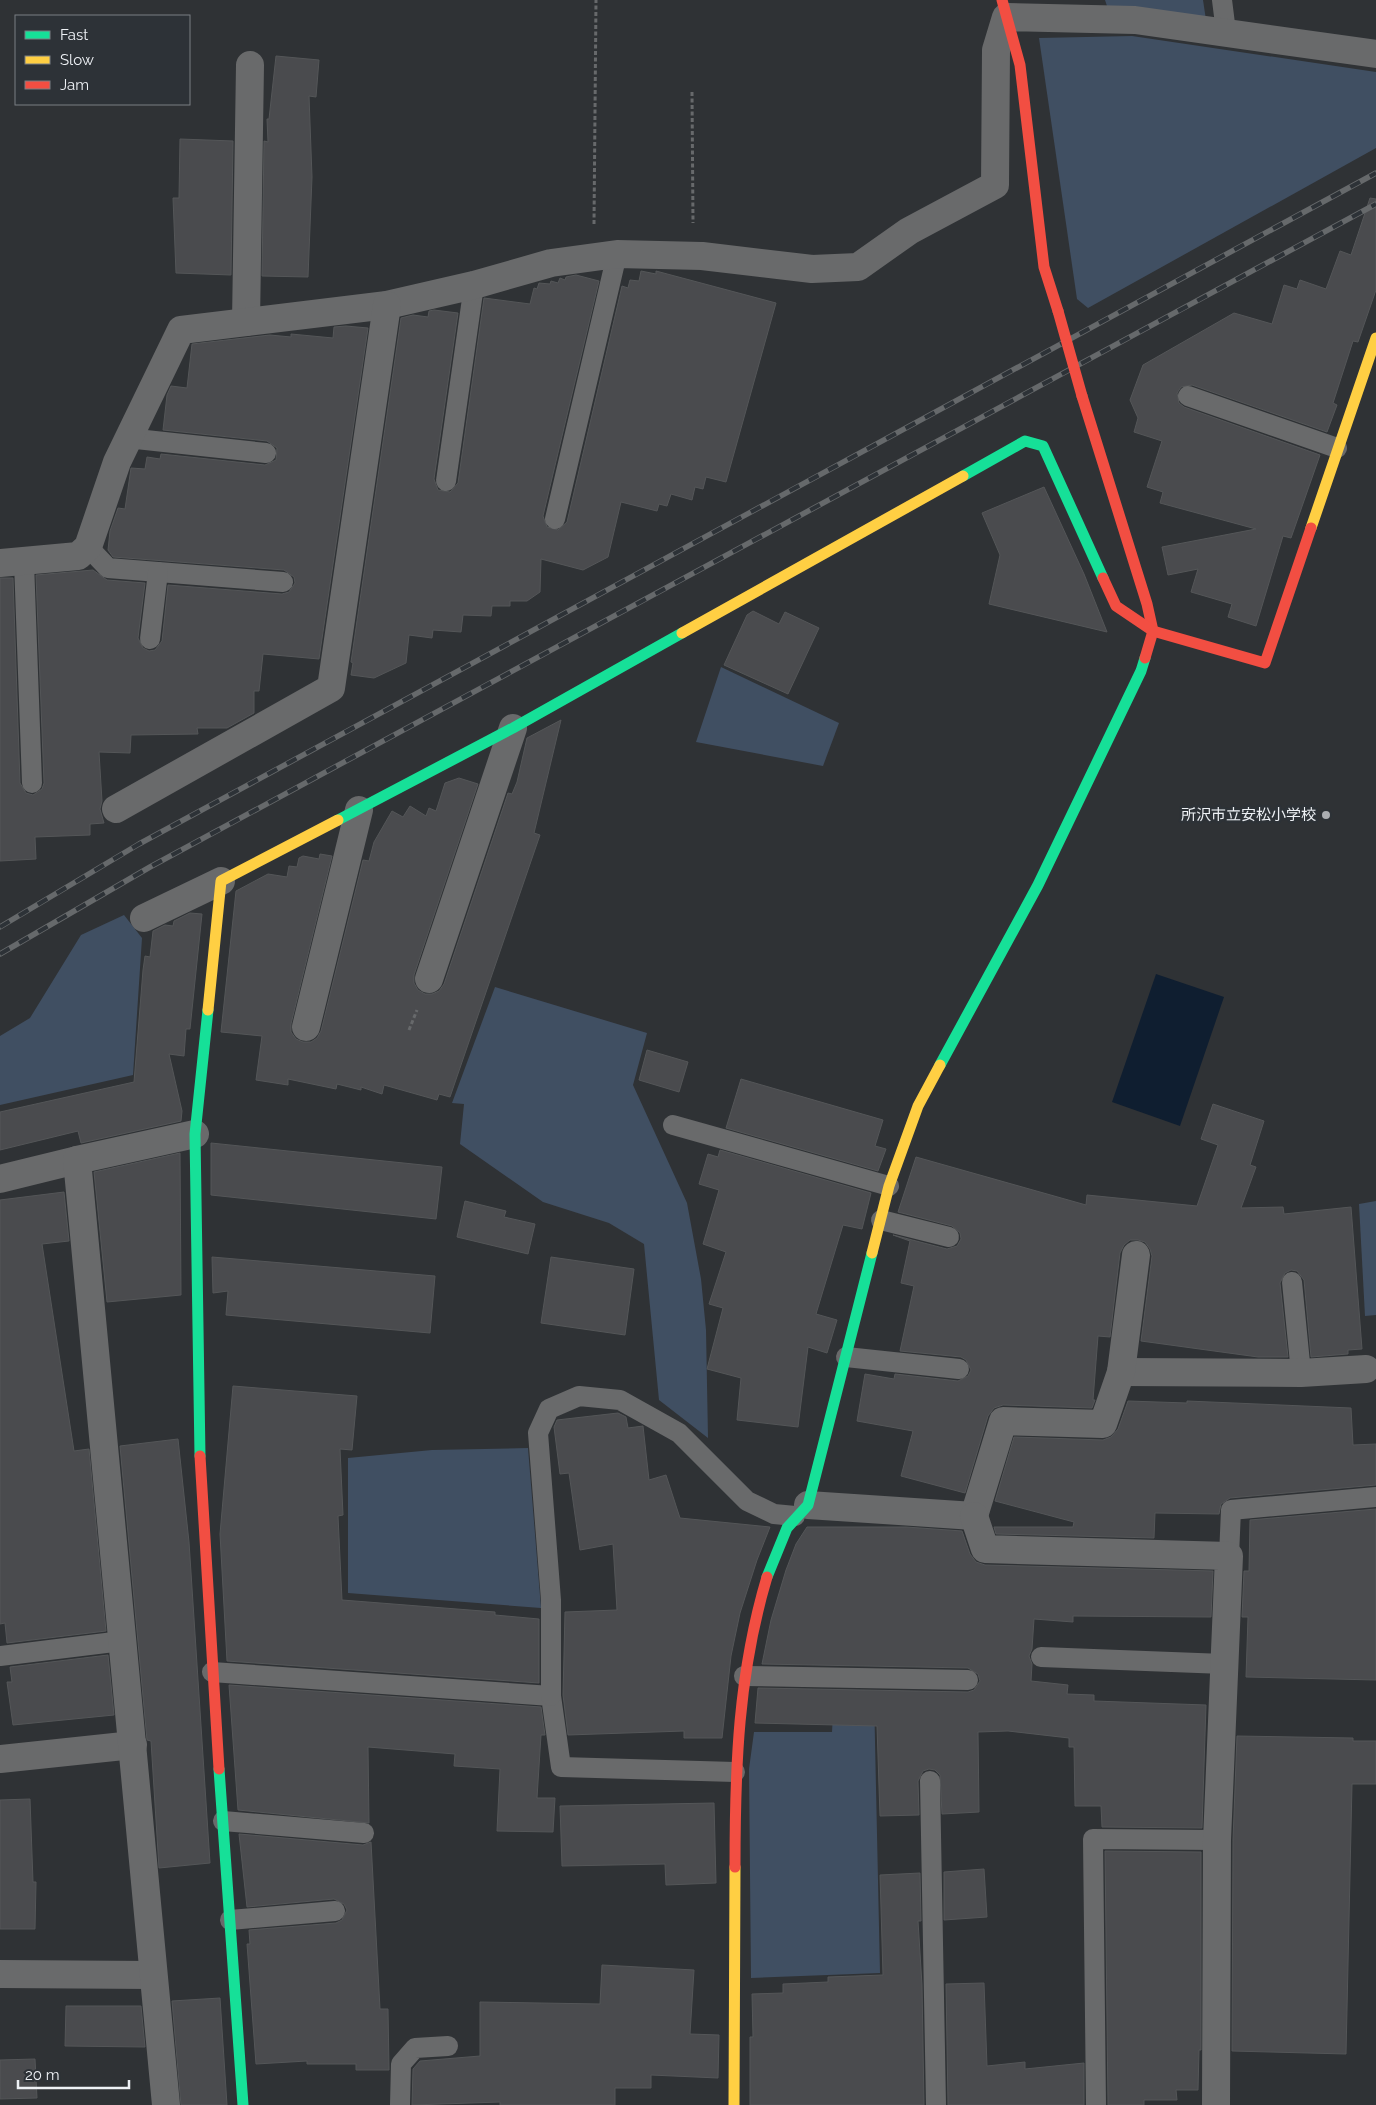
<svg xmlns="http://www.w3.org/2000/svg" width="1376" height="2105" font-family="Raleway,'Noto Sans JP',sans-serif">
  <rect width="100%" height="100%" fill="#2f3235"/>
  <g fill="#404f62">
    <path d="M1105,0H1203L1206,20L1107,6Z"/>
    <path d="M1132,36L1376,72V148L1088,308L1077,299L1039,38Z"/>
    <path d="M721,667L839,723L823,766L696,742Z"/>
    <path d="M124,915L142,938L133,1075L0,1105V1036L30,1018L81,935Z"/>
    <path d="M495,987L647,1033L633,1085L687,1203L701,1279L706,1330L708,1438L659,1400L644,1244L609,1223L543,1202L460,1144L464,1104L452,1103Z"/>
    <path d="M1376,1201V1315L1365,1316L1359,1204Z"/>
    <path d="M528,1448L541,1608L348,1593V1458L432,1450Z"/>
    <path d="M834,1695H874L880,1973L751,1978L749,1769L754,1732H832Z"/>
  </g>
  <path fill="#0f1e30" d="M1156,974L1224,997L1180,1126L1112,1102Z"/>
  <g fill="#4a4b4e" stroke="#545658">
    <path d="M276,56L319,60L316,97L309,96L312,177L308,277L262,276L264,141L268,142L267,119H269Z"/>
    <path d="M180,139L233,141L231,275L176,273L173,198H179Z"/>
    <path d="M1370,198L1376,199V290L1358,342L1353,341L1333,403L1337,405L1327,432L1192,385L1181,387L1177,393L1179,403L1184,407L1320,455L1291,538L1283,536L1256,626L1228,617L1232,604L1191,592L1198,569L1168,575L1162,547L1256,529L1160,503L1163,492L1147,487L1162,441L1134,432L1138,418L1130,400L1143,365L1234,313L1272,324L1284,285L1297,289L1300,280L1326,289L1340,251L1351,255Z"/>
    <path d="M641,271L656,274V271L776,303L726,482L706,477L703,489L695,487L692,500L671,494L667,506L659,504L657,511L621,502L608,557L583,570L541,559L540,592L527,601H510V606H492L491,616L463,615L461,632L433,630L432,638L409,635L406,663L374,678L351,675L353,663L351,662L401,318L413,315L428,317L429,311L434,310L458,313L434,479L438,490L450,492L458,483L484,298L530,304L534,288L537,289L539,283L550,284L551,281L558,283L560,278L565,280L566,277L576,275L599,281L543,516L547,527L558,530L567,522L622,286L628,288L630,280L639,281Z"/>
    <path d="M346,326L368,328L319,659L263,654L259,691H254V713L227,728H197L198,734L131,735L130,753L99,752L102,801L100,809L104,823L90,824V835L35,837L36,859L0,861V578H13L20,783L26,793L33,795L42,789L44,783L36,575L93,570L107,580L145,583L138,638L143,648L149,651L155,650L162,641L168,585L282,594L289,592L295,583L294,577L284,570L113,557L108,550L110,531L118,508L125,509L131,468L145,469L147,457L160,459L161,454L265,465L276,460L277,448L267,441L163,430L167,395L171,386L187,388L192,344L270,335L291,337V334L333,338L334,327Z"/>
    <path d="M1044,487L1084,574L1107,632L989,604L1000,555L982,513Z"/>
    <path d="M753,611L779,624L785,612L819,628L788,694L724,665L747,615Z"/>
    <path d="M561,720L534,833L540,835L450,1097L439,1094L437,1100L384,1085L382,1094L361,1087V1090L337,1084L336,1089L288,1079V1085L256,1080L262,1036L221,1032L236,891L268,874L287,877L289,866L297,867L299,858L303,856L319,859L320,854L332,856L291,1024V1032L296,1039L303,1042H311L317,1038L321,1031L363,860L369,861L374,842L392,811L403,817L410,806L426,816L429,808L436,811L445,783L459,778L478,784L414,975V983L418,990L425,994H432L439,991L444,984L508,793L512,794L517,782L527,738Z"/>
    <path d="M190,913L202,914L190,1029H186L184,1056L169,1054L182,1111L181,1121L81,1143L78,1131L0,1150V1112L134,1082L143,970L145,956L150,957L153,931L165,925L173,926L174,921Z"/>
    <path d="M647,1050L688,1062L679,1092L639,1080Z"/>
    <path d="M741,1079L883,1120L875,1146L886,1149L878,1171L726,1128Z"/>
    <path d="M1213,1104L1264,1121L1250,1165L1256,1167L1241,1208L1283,1207L1284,1214L1351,1207L1362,1349L1348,1350V1354L1311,1357L1304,1280L1297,1271L1291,1270L1285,1273L1280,1283L1288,1357H1258L1141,1341L1152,1256L1150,1249L1145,1242L1138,1240H1130L1124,1245L1120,1253L1110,1337L1098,1336L1093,1400H1095L1092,1408L1003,1405L994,1408L988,1416L965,1493L901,1476L913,1431L857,1421L865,1374L894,1379L895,1374L958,1381L968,1376L971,1370L966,1360L961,1357L900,1351L914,1286L901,1283L910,1241L893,1235L947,1249L957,1246L961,1239L960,1233L952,1226L898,1212L916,1157L1086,1205L1087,1195L1197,1206L1218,1145L1201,1139Z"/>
    <path d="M211,1143L442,1167L436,1219L211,1195Z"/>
    <path d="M720,1150L871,1193L862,1229L843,1225L816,1314L837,1320L827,1353L808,1347L798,1427L737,1420L741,1378L707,1369L723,1308L709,1304L726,1252L703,1244L719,1190L699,1184L708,1154L718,1157Z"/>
    <path d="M180,1153L181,1295L107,1302L94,1172Z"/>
    <path d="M64,1192L69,1241L42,1244L74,1451L89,1449L106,1631L7,1643L5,1623L0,1624V1200Z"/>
    <path d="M465,1201L506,1211L504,1217L535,1224L528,1254L457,1237Z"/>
    <path d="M212,1257L435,1276L430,1333L226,1315L228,1291L213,1293Z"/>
    <path d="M551,1257L634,1269L625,1335L541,1323Z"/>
    <path d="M233,1386L357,1396L352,1450L340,1449L343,1515L338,1516L342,1600L495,1612V1615L539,1619V1683L227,1661L220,1534Z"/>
    <path d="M1128,1401L1187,1403V1401L1351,1408L1353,1445L1376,1444V1485L1230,1498L1221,1504L1219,1514L1155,1513L1154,1538L996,1534L994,1527H1073L1074,1522L995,1501L1014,1437L1103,1440L1111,1437L1118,1429Z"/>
    <path d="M618,1413L626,1417L628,1428L643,1426L649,1480L666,1475L680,1518L770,1527L757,1560L740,1613L731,1656L722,1738H684V1731L568,1735L563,1695L565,1612L617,1610L613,1544L580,1550L569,1473L560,1474L554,1427L557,1420Z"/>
    <path d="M178,1439L189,1542L210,1863L159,1868L151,1741L147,1740L120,1446Z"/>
    <path d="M1376,1509V1680L1246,1677L1248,1617H1242L1244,1571H1249L1250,1520Z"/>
    <path d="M807,1527H906L962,1531L970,1554L976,1562L985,1565L1213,1571L1211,1617L1073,1616V1622L1034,1619L1032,1649L1029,1656L1032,1664L1031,1681L1068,1685L1067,1694L1094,1695V1701L1206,1705L1202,1828L1102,1827L1101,1806H1075L1074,1747H1069V1738L1008,1731L978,1732L979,1812L942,1814L940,1775L935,1770L929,1769L923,1771L918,1781L919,1815L880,1816L877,1726L755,1723L758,1688L968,1692L974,1690L980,1681L978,1674L968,1668L762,1664L771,1620L786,1570L796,1544Z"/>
    <path d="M108,1655L114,1715L13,1725L7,1682H12L10,1667Z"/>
    <path d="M229,1685L541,1707L545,1735H541L537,1798H555L553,1832L497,1831L500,1769L454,1766L455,1754L368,1747L369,1823L238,1810Z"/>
    <path d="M1237,1736L1353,1738V1741H1376V1784H1352L1346,2054L1232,2051L1233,1840Z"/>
    <path d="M30,1799L33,1882H36L35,1929H0V1800Z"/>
    <path d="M714,1803L716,1883L666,1885L665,1864L562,1866L560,1806Z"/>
    <path d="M239,1834L363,1845L371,1842L380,2009H388L389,2070H356V2064H307V2061L256,2064L247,1944H250L249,1930L336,1923L342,1920L347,1910L344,1904L334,1899L247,1907Z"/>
    <path d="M1105,1851L1201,1852V2050H1199L1198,2090H1176L1177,2100H1144V2105H1108Z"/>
    <path d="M984,1869L987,1917L944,1920V1872Z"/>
    <path d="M920,1873L921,1921H918L922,1985L924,2105H750V2037H753L752,1994L783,1993V1984L828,1982V1977L883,1975L880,1875Z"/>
    <path d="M602,1965L694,1970L690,2034L719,2035L718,2078L651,2075V2088H615V2105H500V2102L412,2105L413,2069L420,2061L480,2056V2002L600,2004Z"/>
    <path d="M984,1983L987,2066L1025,2062V2069L1084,2063V2105H948L946,1984Z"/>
    <path d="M220,1998L227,2105H181L172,2001Z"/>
    <path d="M66,2006H141L145,2047L65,2046Z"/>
    <path d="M35,2059L37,2098L0,2099V2060Z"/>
  </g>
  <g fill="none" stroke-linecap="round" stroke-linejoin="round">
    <g stroke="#67696b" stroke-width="3" stroke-dasharray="4 2.5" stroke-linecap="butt">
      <path d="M692,92L693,223"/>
      <path d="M594,224L596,0"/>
      <path d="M409,1030L417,1010"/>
    </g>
    <g stroke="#696a6b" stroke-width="20">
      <path d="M1222,0L1226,32"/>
      <path d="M1188,396L1337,448"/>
      <path d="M127,438L266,453"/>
      <path d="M446,481L474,285"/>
      <path d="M555,519L617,254"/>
      <path d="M88,547L108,568L283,582"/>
      <path d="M24,562L32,783"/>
      <path d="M150,639L158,572"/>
      <path d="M673,1125L889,1186"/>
      <path d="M881,1220L949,1237"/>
      <path d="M1292,1282L1301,1373"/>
      <path d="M846,1357L959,1369"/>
      <path d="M1229,1556L1231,1510L1376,1497"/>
      <path d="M0,1656L122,1641"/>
      <path d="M1041,1657L1224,1664"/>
      <path d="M212,1672L551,1696L561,1767L735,1772"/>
      <path d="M744,1676L968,1680"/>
      <path d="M551,1696V1600L538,1433L549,1409L579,1396L620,1400L679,1433L747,1501L774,1514L795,1516"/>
      <path d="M930,1781L936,2105"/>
      <path d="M223,1821L364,1833"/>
      <path d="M230,1920L335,1911"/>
      <path d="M400,2105L401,2064L415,2048L448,2046"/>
      <path d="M1096,2105L1093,1839L1217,1840"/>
    </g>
    <g stroke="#696a6b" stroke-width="28">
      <path d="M246,322L250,65"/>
      <path d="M0,563L78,556L88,547L117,462L181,330L387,305L474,285L551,263L617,254L702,256L812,269L858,267L909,231L995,185L996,50L1006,17L1135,20L1376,54"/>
      <path d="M116,809L331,688L387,305"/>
      <path d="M144,918L221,881"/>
      <path d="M429,979L513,728"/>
      <path d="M306,1027L359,810"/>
      <path d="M0,1179L77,1160"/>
      <path d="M1121,1372L1301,1373L1366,1369"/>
      <path d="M808,1505L974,1516L1003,1421L1103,1424L1121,1372L1136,1255"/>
      <path d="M974,1516L985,1549L1229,1556L1217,1840L1216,2105"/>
      <path d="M0,1759L133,1745"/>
      <path d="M0,1974L153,1975"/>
      <path d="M166,2105L77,1160L195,1134"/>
    </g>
    <g stroke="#16e098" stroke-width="11">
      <path d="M963,476L1025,441L1043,446L1103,578"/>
      <path d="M338,820L513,728L682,633"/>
      <path d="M940,1065L1038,885L1141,671L1145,658"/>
      <path d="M200,1456L195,1134L208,1010"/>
      <path d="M767,1577L787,1528L808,1505L872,1253"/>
      <path d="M219,1769L243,2105"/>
    </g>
    <g stroke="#ffcf43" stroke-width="11">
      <path d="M1311,528L1376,338"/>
      <path d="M682,633L963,476"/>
      <path d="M208,1010L221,881L338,820"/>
      <path d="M872,1253L889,1186L918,1106L940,1065"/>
      <path d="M734,2105L735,1867"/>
    </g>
    <g stroke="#f24e42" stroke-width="11">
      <path d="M1002,0L1020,65L1044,267L1058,311"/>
      <path d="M1082,396L1147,604L1153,631L1145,658"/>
      <path d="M1103,578L1116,606L1153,631L1265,663L1311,528"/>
      <path d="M200,1456L219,1769"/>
      <path d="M735,1867C735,1767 738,1674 767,1577"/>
    </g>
    <defs>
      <g id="rail">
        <path d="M0,927L139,844L1376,173"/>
        <path d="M0,954L150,867L1376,204"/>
      </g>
    </defs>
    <use href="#rail" stroke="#66696b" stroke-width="5.5"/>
    <use href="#rail" stroke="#2d3237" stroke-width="4" stroke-dasharray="11" stroke-linecap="butt"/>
    <path stroke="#f24e42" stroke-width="11" d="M1058,311L1082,396"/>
  </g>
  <circle fill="#abaeb2" stroke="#2d3237" stroke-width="2" cx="1326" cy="815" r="5"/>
  <g text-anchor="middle" stroke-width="5" stroke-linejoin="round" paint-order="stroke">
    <g font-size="15" fill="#eef1f5" stroke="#2d3237" text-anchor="end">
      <text x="1316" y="820">所沢市立安松小学校</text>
    </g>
  </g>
  <rect x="15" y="15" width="175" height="90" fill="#2d3237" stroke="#7a7e83"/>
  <rect x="25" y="31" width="25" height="8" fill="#16e098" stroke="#7a7e83"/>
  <text x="60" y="40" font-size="15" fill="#eef1f5">Fast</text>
  <rect x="25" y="56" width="25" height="8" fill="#ffcf43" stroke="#7a7e83"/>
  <text x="60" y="65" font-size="15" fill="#eef1f5">Slow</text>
  <rect x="25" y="81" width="25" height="8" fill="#f24e42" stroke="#7a7e83"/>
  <text x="60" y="90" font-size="15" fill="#eef1f5">Jam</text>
  <path d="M18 2080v8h111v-8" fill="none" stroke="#eef1f5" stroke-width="2.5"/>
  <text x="25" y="2080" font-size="15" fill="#eef1f5" stroke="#2d3237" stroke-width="4" paint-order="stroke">20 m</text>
</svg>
